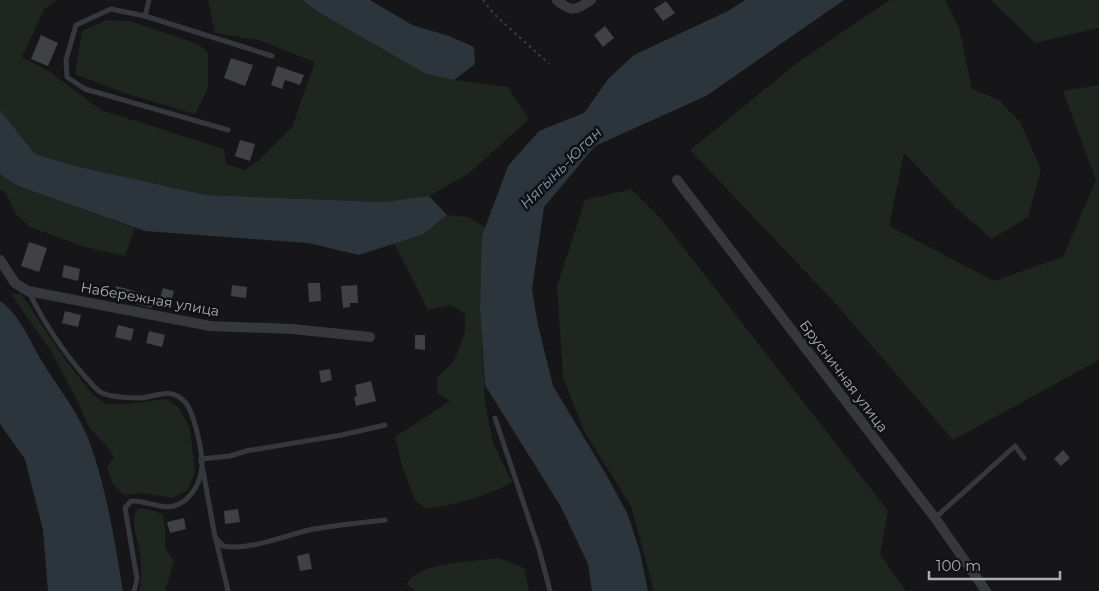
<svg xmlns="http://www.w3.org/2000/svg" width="1099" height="591" font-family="Montserrat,sans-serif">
  <rect width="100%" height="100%" fill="#161618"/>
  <g fill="#1e261f">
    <path d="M0,0H57L44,9L22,57L49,71L101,110L224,149L226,164L244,170L258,161L292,127L315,62L258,40L215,33L208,0H302L318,12L426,74L454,80L508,87L529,119L468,174L429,196L384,202L206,195L75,166L35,154L0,110Z"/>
    <path d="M890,0H945L959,28L972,89L999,100L1020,122L1041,169L1028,217L992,239L955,207L904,153L889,226L994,281L1063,257L1096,180L1063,91L1099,85V360L953,440L836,304L690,150L801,60Z"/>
    <path d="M991,0H1099V28L1035,43Z"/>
    <path d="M106,20L129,21L198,44L208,52V88L195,114L127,94L75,74L82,31Z"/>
    <path d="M0,174L18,186L135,228L125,256L85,247L30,227L16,214L5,192L0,189Z"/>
    <path d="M631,189L662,220L888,511L880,554L906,591H654L631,506L584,431L563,377L557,286L585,200Z"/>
    <path d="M447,215L468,217L485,227L480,307L485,402L493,443L512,482C486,497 456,504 426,509L415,500L402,466L395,437L450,401L437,393V378L454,361L465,332V314L451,305L428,310L394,243L424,234Z"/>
    <path d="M11,294H21L64,358L93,395L106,404H128L166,399L179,408L190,428L195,473L187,491L172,498L143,493L124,495L112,483L107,467L114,458L109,449L89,427L78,402L51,351Z"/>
    <path d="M138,508L152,510L163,515L165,529V548L174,561L165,591H139C142,583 142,556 139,547C136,532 130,523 138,508Z"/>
    <path d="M499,558L524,568L529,591H415L406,584C421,561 473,562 499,558Z"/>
  </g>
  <g fill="#2c353c">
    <path d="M302,0H370L412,25L449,36L474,47L475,64L454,80L426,74L318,12Z"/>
    <path d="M745,0H844L706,96L595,146L544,207L532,289L538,325L553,386L607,476L628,515L640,552L648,591H592L588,564L561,507L485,385L480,307L482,236L508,166L539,131L584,113L609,78L634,55L728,11Z"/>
    <path d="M0,110L35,154L75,166L206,195L384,202L429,196L447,215L424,234L359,255L308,243L145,231L18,186L0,174Z"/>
    <path d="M0,301C19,314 30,341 41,360C58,388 80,414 91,446C107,492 115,543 123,591H48L43,530L25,459L0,424Z"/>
  </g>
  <g fill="#404145">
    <path d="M666,1L675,13L663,21L654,9Z"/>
    <path d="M605,26L614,38L603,47L594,35Z"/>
    <path d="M41,35L58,43L48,66L31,59Z"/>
    <path d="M231,58L253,65L245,86L224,78Z"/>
    <path d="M277,66L304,75L300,85L285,80L282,89L271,85Z"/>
    <path d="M240,140L255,144L250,161L235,156Z"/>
    <path d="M29,242L47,248L39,272L21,266Z"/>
    <path d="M64,265L80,269L78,281L62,277Z"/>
    <path d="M308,283H320L321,301L309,302Z"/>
    <path d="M232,285L247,287L246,298L231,296Z"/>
    <path d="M357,285L358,303H350V307L343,308L341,286Z"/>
    <path d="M116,286L160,298L163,288L174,291L169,308L153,304L152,308L113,298Z"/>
    <path d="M65,311L81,315L78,327L62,323Z"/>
    <path d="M118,325L134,329L131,341L115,337Z"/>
    <path d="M149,331L165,335L162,347L146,343Z"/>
    <path d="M415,335H425V350L415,349Z"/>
    <path d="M330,369L332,380L321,383L319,371Z"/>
    <path d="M371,381L376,401L356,406L354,397L357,396L355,385Z"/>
    <path d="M1063,450L1070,458L1061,466L1054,459Z"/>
    <path d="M238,509L240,522L225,524L224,511Z"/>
    <path d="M184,518L186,529L170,533L167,522Z"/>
    <path d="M309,553L312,569L300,571L297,556Z"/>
  </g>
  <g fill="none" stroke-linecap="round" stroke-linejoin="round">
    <path stroke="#3d3f44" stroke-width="2" stroke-dasharray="2.5 4" stroke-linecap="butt" d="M483,0L494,14L549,64"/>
    <g stroke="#37383d" stroke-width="5">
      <path d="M149,0L145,16L272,56"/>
      <path d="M145,16L111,9L76,25L66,60L67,77L85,89L228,130"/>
      <path d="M29,292C45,325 64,353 88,380C92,384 97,391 102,393C112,397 128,398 139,398C157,397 170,386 185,402C194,412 203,453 202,467C201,481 192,498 179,504C163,512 148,500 131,501L125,508L137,579L134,591"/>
      <path d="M495,418L539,549L550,591"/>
      <path d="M201,462V459L230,456L246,451L342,435L385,425"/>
      <path d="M203,470L215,537L223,546C248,551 284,536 309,530C334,525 360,523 385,520"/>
      <path d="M935,518L1015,446L1024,458"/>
      <path d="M216,540L228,591"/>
    </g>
    <g stroke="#37383d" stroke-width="10">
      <path d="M557,0C571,13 577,10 591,0"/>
      <path d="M677,180L935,518L986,591"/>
      <path d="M0,260L15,283L28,291L210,326L292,329L370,337"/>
    </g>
  </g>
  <g text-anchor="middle" stroke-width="5" stroke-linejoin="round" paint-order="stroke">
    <g font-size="14" fill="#a8adb8" stroke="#111113">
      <text transform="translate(150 299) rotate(10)" y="5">Набережная улица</text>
      <text transform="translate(844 376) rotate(53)" y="5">Брусничная улица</text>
    </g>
    <g font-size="15" font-style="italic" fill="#7f9bb3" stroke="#111113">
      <text transform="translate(561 168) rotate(-45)" y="5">Нягынь-Юган</text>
    </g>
  </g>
  <path d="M929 571v8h131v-8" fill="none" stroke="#a8adb8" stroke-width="2.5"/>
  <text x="936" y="571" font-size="15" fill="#a8adb8" stroke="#111113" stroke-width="4" paint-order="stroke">100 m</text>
</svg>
